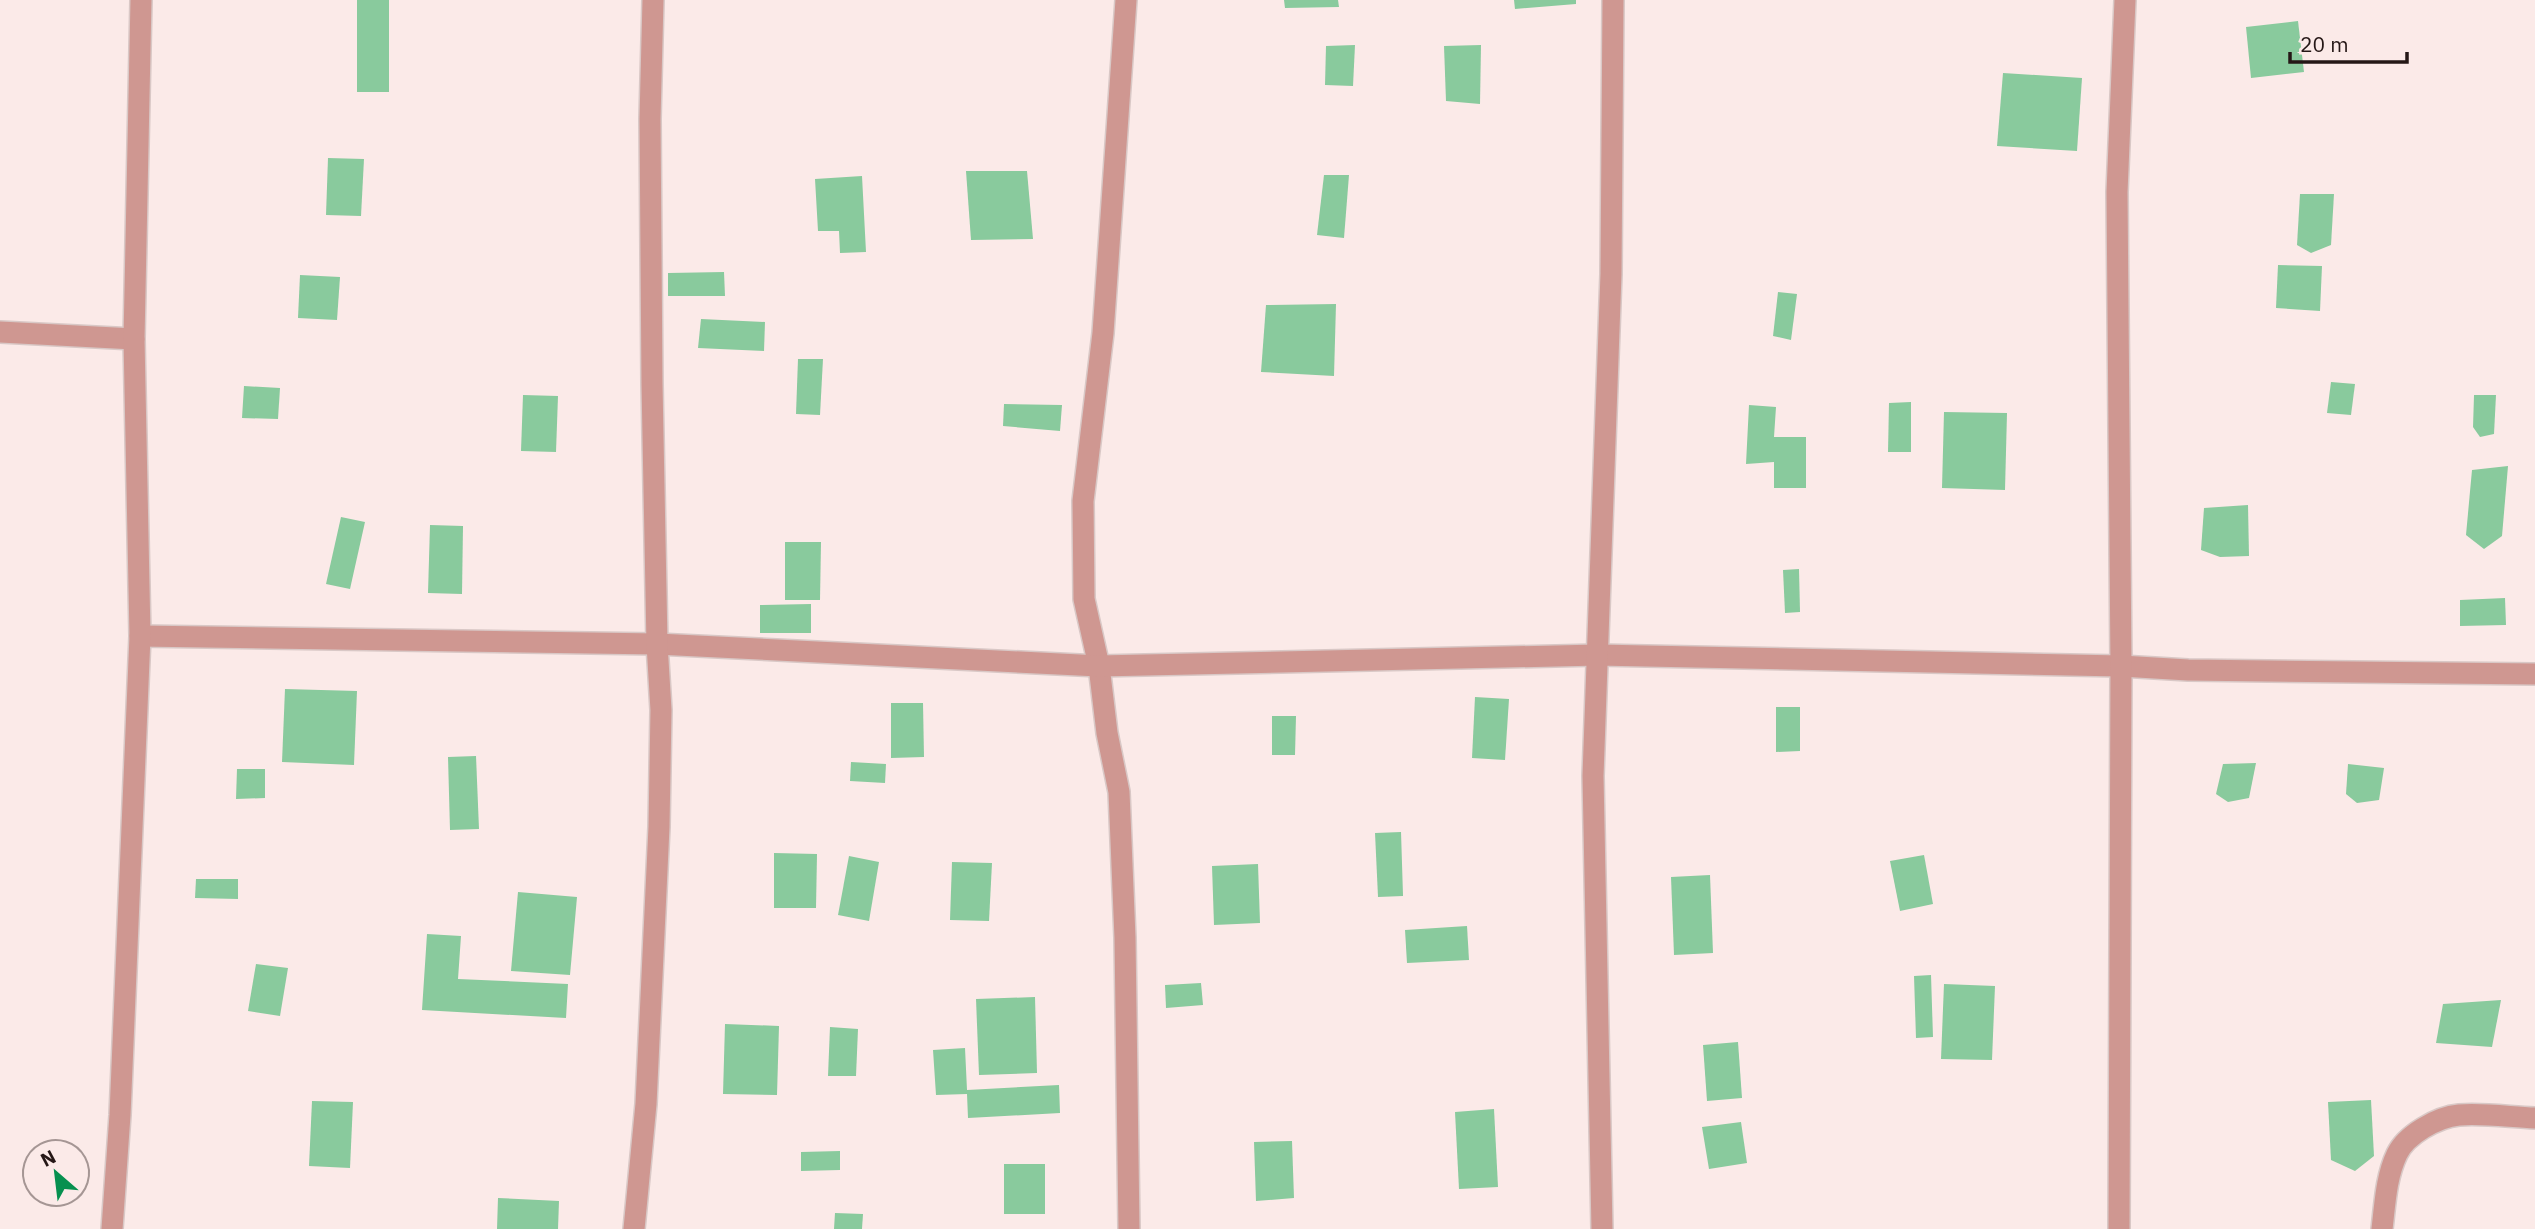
<svg xmlns="http://www.w3.org/2000/svg" width="2535" height="1229" font-family="'IBM Plex Sans',sans-serif">
  <rect width="100%" height="100%" fill="#fbeae8"/>
  <g fill="#89ca9d">
    <rect x="357" y="0" width="32" height="92"/>
    <path d="M1284,0H1338L1339,7L1285,8Z"/>
    <path d="M1514,0H1576V4L1515,9Z"/>
    <path d="M2298,21L2304,72L2251,78L2246,27Z"/>
    <path d="M1355,45L1353,86L1325,85L1326,46Z"/>
    <path d="M1481,45L1480,104L1446,101L1444,46Z"/>
    <path d="M2003,73L2082,78L2077,151L1997,146Z"/>
    <path d="M328,158L364,159L361,216L326,215Z"/>
    <path d="M966,171H1027L1033,239L971,240Z"/>
    <path d="M1324,175H1349L1344,238L1317,235Z"/>
    <path d="M862,176L866,252L840,253L839,231H818L815,179Z"/>
    <path d="M2300,194H2334L2331,245L2311,253L2297,245Z"/>
    <path d="M2278,265L2322,266L2320,311L2276,308Z"/>
    <path d="M724,272L725,296H668V273Z"/>
    <path d="M300,275L340,277L337,320L298,318Z"/>
    <path d="M1778,292L1797,294L1791,340L1773,336Z"/>
    <path d="M1336,304L1334,376L1261,372L1266,305Z"/>
    <path d="M701,319L765,322L764,351L698,348Z"/>
    <path d="M798,359H823L820,415L796,414Z"/>
    <path d="M2331,382L2355,384L2351,415L2327,413Z"/>
    <path d="M244,386L280,388L278,419L242,418Z"/>
    <path d="M523,395L558,396L556,452L521,451Z"/>
    <path d="M2474,395H2496L2494,434L2480,437L2473,427Z"/>
    <path d="M1911,402V452H1888L1889,403Z"/>
    <path d="M1004,404L1062,405L1060,431L1003,426Z"/>
    <path d="M1749,405L1776,407L1774,437H1806V488H1774V462L1746,464Z"/>
    <path d="M1944,412L2007,413L2005,490L1942,488Z"/>
    <path d="M2508,466L2502,536L2484,549L2466,535L2472,470Z"/>
    <path d="M2248,505L2249,556L2220,557L2201,550L2204,508Z"/>
    <path d="M341,517L365,522L350,589L326,584Z"/>
    <path d="M430,525L463,526L462,594L428,593Z"/>
    <path d="M785,542H821L820,600H785Z"/>
    <path d="M1799,569L1800,612L1785,613L1783,570Z"/>
    <path d="M2505,598L2506,625L2460,626V600Z"/>
    <path d="M811,604V633H760V605Z"/>
    <path d="M285,689L357,691L354,765L282,762Z"/>
    <path d="M1475,697L1509,699L1505,760L1472,758Z"/>
    <path d="M891,703H923L924,757L891,758Z"/>
    <path d="M1776,707H1800V751L1776,752Z"/>
    <path d="M1272,716H1296L1295,755H1272Z"/>
    <path d="M476,756L479,829L450,830L448,757Z"/>
    <path d="M851,762L886,764L885,783L850,781Z"/>
    <path d="M2256,763L2249,798L2228,802L2216,794L2223,764Z"/>
    <path d="M2348,764L2384,768L2379,800L2357,803L2346,794Z"/>
    <path d="M237,769H265V798L236,799Z"/>
    <path d="M1401,832L1403,896L1378,897L1375,833Z"/>
    <path d="M774,853L817,854L816,908H774Z"/>
    <path d="M1924,855L1933,904L1900,911L1890,861Z"/>
    <path d="M849,856L879,862L869,921L838,915Z"/>
    <path d="M952,862L992,863L989,921L950,920Z"/>
    <path d="M1258,864L1260,923L1214,925L1212,866Z"/>
    <path d="M1710,875L1713,953L1674,955L1671,877Z"/>
    <path d="M196,879H238V899L195,898Z"/>
    <path d="M518,892L577,897L570,975L511,971Z"/>
    <path d="M1467,926L1469,960L1407,963L1405,930Z"/>
    <path d="M427,934L461,936L458,979L568,984L566,1018L422,1010Z"/>
    <path d="M256,964L288,968L280,1016L248,1011Z"/>
    <path d="M1931,975L1933,1037L1916,1038L1914,976Z"/>
    <path d="M1201,983L1203,1005L1166,1008L1165,985Z"/>
    <path d="M1944,984L1995,986L1992,1060L1941,1059Z"/>
    <path d="M1035,997L1037,1073L979,1075L976,999Z"/>
    <path d="M2501,1000L2492,1047L2436,1043L2443,1004Z"/>
    <path d="M725,1024L779,1026L777,1095L723,1094Z"/>
    <path d="M830,1027L858,1029L856,1076H828Z"/>
    <path d="M1738,1042L1742,1098L1707,1101L1703,1045Z"/>
    <path d="M965,1048L967,1090L1059,1085L1060,1113L968,1118L967,1094L936,1095L933,1050Z"/>
    <path d="M2371,1100L2374,1156L2355,1171L2331,1160L2328,1102Z"/>
    <path d="M312,1101L353,1102L350,1168L309,1166Z"/>
    <path d="M1494,1109L1498,1187L1459,1189L1455,1112Z"/>
    <path d="M1741,1122L1747,1163L1709,1169L1702,1127Z"/>
    <path d="M1292,1141L1294,1198L1256,1201L1254,1142Z"/>
    <path d="M840,1151V1170L801,1171V1152Z"/>
    <rect x="1004" y="1164" width="41" height="50"/>
    <path d="M498,1198L559,1201L558,1229H497Z"/>
    <path d="M835,1213L863,1214L862,1229H834Z"/>
  </g>
  <g fill="none" stroke-linecap="round" stroke-linejoin="round">
    <defs>
      <g id="minor">
        <path d="M1126,0L1103,333L1083,501L1084,599L1099,666L1107,733L1119,792L1125,938L1129,1229"/>
        <path d="M0,332L134,339"/>
        <path d="M140,636L657,644L1099,666L1598,655L2121,666L2188,670L2535,674"/>
        <path d="M112,1229L120,1115L140,636L134,339L141,0"/>
        <path d="M634,1229L646,1104L659,827L661,710L657,644L652,384L650,119L653,0"/>
        <path d="M1602,1229L1593,776L1611,274L1613,0"/>
        <path d="M2119,1229L2121,666L2117,192L2125,0"/>
        <path d="M2382,1229C2385,1204 2386,1177 2397,1154C2406,1135 2437,1117 2459,1115C2483,1113 2510,1117 2535,1118"/>
      </g>
    </defs>
    <use href="#minor" stroke="#d9c8c6" stroke-width="24"/>
    <use href="#minor" stroke="#cf9791" stroke-width="21"/>
  </g>
  <g transform="translate(56 1173) rotate(332)"><circle r="33" fill="#fbeae8" stroke="#a59694" stroke-width="2"/>
  <path d="M0-5L12 26L0 18L-12 26Z" fill="#06904f"/>
  <text y="-10" font-size="19" font-weight="bold" text-anchor="middle" fill="#251716">N</text>
  </g>
  <path d="M2290 52v10h117v-10" fill="none" stroke="#251716" stroke-width="3.5"/>
  <text x="2300" y="52" font-size="21" fill="#251716" stroke="#fbeae8" stroke-width="5" paint-order="stroke">20 m</text>
</svg>
